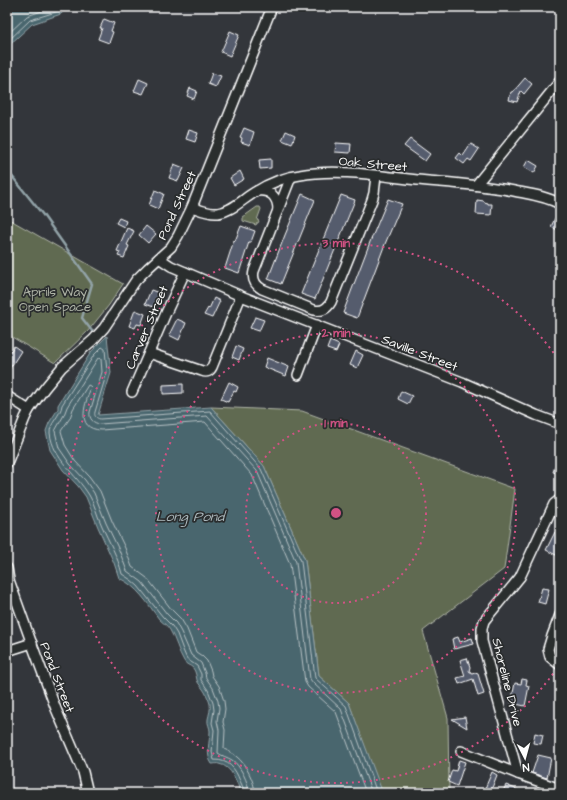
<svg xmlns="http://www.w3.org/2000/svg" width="567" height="800" font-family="'Architects Daughter',sans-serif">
  <rect width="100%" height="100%" fill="#33363b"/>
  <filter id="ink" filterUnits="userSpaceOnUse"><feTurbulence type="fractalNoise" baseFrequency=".025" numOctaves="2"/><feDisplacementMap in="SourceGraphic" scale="8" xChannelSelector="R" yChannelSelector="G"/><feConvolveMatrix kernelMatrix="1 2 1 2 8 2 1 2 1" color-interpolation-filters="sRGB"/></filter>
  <g filter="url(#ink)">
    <g fill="#616b51" stroke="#b0b5a8">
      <path d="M257,207H260L261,209L257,220L259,221L258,223H257L256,225L243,221V217Z"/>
      <path d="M7,218L123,284L109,305L88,331L55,363L7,334Z"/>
      <path d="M211,407L302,411L515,489L504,569L423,631L448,718L449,793H380L381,791L349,703L319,676L305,560L264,466Z"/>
    </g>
    <g fill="#4a666e" stroke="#92a3a8">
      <path d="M7,7H67L61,14L32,24L7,47Z"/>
      <path d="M107,336L111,373L98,415L211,407L264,466L305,560L319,676L349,703L382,791L380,793H241C237,783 232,766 219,764C217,763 215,764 212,764C205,754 210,742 210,731C210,727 207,724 208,719C209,714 211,709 210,704C209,700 207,696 205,692C203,688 198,684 197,680C196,676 196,672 193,668C190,665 186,665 184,661C178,651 176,640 170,630C167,625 163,623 159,619C148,604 137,586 119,578L114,563L98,527L86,497L78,486L63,470L50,450L46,431L49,423L58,409V405L91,352Z"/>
    </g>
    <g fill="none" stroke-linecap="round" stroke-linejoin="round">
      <g stroke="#b7c2c5" stroke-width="1">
        <path d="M7,35L27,16L54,7"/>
        <path d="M7,42L30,20L59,11L62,7"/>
        <path d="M244,793C244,789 242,785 240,781C235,768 229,760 214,760L212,752L214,730L212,723L214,710L213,703L208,690L201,680V674L197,666L188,660L186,657L183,650L177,634L172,626L163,617L138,586L131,580L122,574C118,557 109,542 102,526C97,516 95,504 89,495C76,474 53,459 50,433C49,424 61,415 62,405L94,355L102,347L105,349L107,372L95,412C94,416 96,418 100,419L210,411L261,469L301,561L315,678L346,706L377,793"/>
        <path d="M249,793C249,783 240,765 232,760C227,757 222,756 218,753L219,730L217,721L219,708L218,701L213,688L206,678L205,673L201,663L191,655L181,632L176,623L167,614L142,582L127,571L119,550L106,523L94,493L85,480L70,464L59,448L55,431L64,415L67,407L98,358L101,359L102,372L90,412C89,419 93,423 100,424L207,416L257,471L296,562L310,679L313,683L341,709L372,793"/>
        <path d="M255,793C255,782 245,763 237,757C233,753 228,751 224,749L225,730L223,722L225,709L224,701L219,686L212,676L211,671L207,661L202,656L196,652L187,629L181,619L172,610L147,578L132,567L125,548L112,521L100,491L89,476L75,461L65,445L61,431L70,418L73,409L88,385L90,386L91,387C86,402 74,429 101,430L205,422L252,475L290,564L305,682L308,687L336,712L366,793"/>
      </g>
      <path stroke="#92a3a8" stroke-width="2.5" d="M7,170L43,215L92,284L82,318L92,331"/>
    </g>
    <g fill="#555b6d" stroke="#fff">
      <path d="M104,19L114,23L111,31L113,32L109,43L98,39L102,28H100Z"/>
      <path d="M230,31L239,35L230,56L221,52Z"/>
      <path d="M212,73L221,76L216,87L208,84Z"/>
      <path d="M525,78L532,84L524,94L521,91L517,102L509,100L511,92H513Z"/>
      <path d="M139,79L148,83L143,94L134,91Z"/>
      <path d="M190,88L197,91L194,99L187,96Z"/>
      <path d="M244,128L254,132L250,145L241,142L242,138L240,137Z"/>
      <path d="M189,130L198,133L195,142L186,139Z"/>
      <path d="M286,131L295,135L292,144L282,140Z"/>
      <path d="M410,139L430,154L425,161L404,146Z"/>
      <path d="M336,143L351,144L350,153L335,152Z"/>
      <path d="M471,144L479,149L471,161L468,159L464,164L456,158L460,153L463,156Z"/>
      <path d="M271,159V168L260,169L259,160Z"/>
      <path d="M528,160L538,166L534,173L524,167Z"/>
      <path d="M174,164L184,168L178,181L169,178Z"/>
      <path d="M240,171L244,179L234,185L230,178Z"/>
      <path d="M155,190L164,194L158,209L149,205Z"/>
      <path d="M302,194L315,200L281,284L268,279L285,235Z"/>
      <path d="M341,195L355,200L315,299L301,294Z"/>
      <path d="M388,199L402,204L385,244L357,318L343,313L370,242Z"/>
      <path d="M477,200L484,201V202L488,203V204H492L491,215L476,214Z"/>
      <path d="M119,218L126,221L124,227L116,223Z"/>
      <path d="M555,218L560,220V231L551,227Z"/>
      <path d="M146,226L156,234L148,243L139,235Z"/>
      <path d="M241,226L255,231L251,242H249L239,273L225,268L234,240L235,241Z"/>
      <path d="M127,228L134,231L127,245L129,246L124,258L118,256L120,252L117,251Z"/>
      <path d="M151,290L159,293L154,307L145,304Z"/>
      <path d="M214,298L220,301L212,318L204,315L208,308L209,309Z"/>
      <path d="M135,310L145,314L141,325L137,324L135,328L129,326Z"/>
      <path d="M255,317L264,320L259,331L250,328Z"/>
      <path d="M177,319L186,323L179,340L169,335Z"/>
      <path d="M330,341L339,345L336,352L327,349Z"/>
      <path d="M14,346L21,351L7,373V357Z"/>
      <path d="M236,346L243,349L239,360L232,357Z"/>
      <path d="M356,351L363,355L357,368L350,365Z"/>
      <path d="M267,358L289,367L286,376L264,367Z"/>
      <path d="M229,382L238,387L236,392L234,391L228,402L221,399Z"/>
      <path d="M183,384V393L163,394V385Z"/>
      <path d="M401,391L412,396L408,404L398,399Z"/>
      <path d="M559,455L560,456V474L553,472Z"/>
      <path d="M555,532L560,534V557L546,550Z"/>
      <path d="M542,588L549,589L545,604L538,602Z"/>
      <path d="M458,637L460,642L472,638L474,644L454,649L452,639Z"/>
      <path d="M467,658L470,667L469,671L471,672L472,674L475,673L478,674L484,694L478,696L473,679L459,684L457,678L465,676L460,660Z"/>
      <path d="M522,679L527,680L526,685L529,686L525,706L511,703L515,683L521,684Z"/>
      <path d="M465,717L467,728L452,719Z"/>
      <path d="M535,733L543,735L541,744L533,743Z"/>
      <path d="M538,755L551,758L547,778L532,773Z"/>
      <path d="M459,760L465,762L457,786L448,782L452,770L456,771Z"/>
      <path d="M492,772L497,775L490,793H483Z"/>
      <path d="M506,785L525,793H502Z"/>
    </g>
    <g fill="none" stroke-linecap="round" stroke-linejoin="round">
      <defs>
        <g id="minor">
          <path d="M291,177L254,271C252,279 255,285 262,289L314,310C321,312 327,309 331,302L372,200L374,193L376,176"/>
          <path d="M476,185L560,81"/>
          <path d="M257,191C270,189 278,197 278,210"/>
          <path d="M192,207C200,210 209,214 218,213C232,211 243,199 255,192C268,184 285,177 300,175C337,168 380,176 417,180C449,183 482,185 514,191C529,194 546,196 560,204"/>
          <path d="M159,258L171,266L241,296L462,382L536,415L560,424"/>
          <path d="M149,353L202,371C207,373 210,371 212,367L241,296"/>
          <path d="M298,375L317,325"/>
          <path d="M132,392L166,313L185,272"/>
          <path d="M7,396L29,410"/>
          <path d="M7,463L25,418L29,410L44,389L62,367L93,340L104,328L136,280L148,268L171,247L178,236L192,207L272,7"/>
          <path d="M7,568L9,580L33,647L56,709L83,772L88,793"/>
          <path d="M560,615L552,636L548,649L550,657L560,665"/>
          <path d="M7,651L32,643"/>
          <path d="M461,751L518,774L560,789"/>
          <path d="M518,774L482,641V628L484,621L520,577L554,504L560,499"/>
        </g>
      </defs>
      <use href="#minor" stroke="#fff" stroke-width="12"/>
      <use href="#minor" stroke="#2a2d2e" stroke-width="9"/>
    </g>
  </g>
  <g fill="none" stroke="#d15284" stroke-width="2" stroke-dasharray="2 4">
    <circle cx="336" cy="513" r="90"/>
    <circle cx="336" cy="513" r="180"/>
    <path d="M560 664A270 270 0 1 1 560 362"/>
  </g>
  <g text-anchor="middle" stroke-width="3.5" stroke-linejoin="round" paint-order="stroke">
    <g font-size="13" fill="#fff" stroke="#2a2d2e">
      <text transform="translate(373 163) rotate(5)" y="5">Oak Street</text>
      <text transform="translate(176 205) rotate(-65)" y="5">Pond Street</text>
      <text transform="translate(146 327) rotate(-67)" y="5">Carver Street</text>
      <text transform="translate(420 352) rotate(21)" y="5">Saville Street</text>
      <text transform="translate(58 677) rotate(69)" y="5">Pond Street</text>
      <text transform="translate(508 682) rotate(76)" y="5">Shoreline Drive</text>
    </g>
    <g font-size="13" fill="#b0b5a8" stroke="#2a2d2e">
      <text x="55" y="296">Aprils Way<tspan x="55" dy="15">Open Space</tspan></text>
    </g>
    <g font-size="14" font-style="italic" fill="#aebabe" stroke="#2a2d2e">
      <text x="190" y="521">Long Pond</text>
    </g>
  </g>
  <circle cx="336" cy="513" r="6" fill="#d15284" stroke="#2a2d2e" stroke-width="2"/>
  <g font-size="12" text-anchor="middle" font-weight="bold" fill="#d15284" stroke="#2a2d2e" stroke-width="3.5" stroke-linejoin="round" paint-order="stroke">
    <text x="336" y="247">3 min</text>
    <text x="336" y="337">2 min</text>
    <text x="336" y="427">1 min</text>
  </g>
  <rect width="567" height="800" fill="none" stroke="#2a2d2e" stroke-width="24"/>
  <rect x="12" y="12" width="543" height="776" fill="none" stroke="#fff" stroke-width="1.5" filter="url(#ink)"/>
  <g transform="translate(525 758) rotate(174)" stroke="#2a2d2e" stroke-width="3" paint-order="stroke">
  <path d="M0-3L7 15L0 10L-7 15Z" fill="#ffffff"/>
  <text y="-6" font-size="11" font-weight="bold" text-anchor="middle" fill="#ffffff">N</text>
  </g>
</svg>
